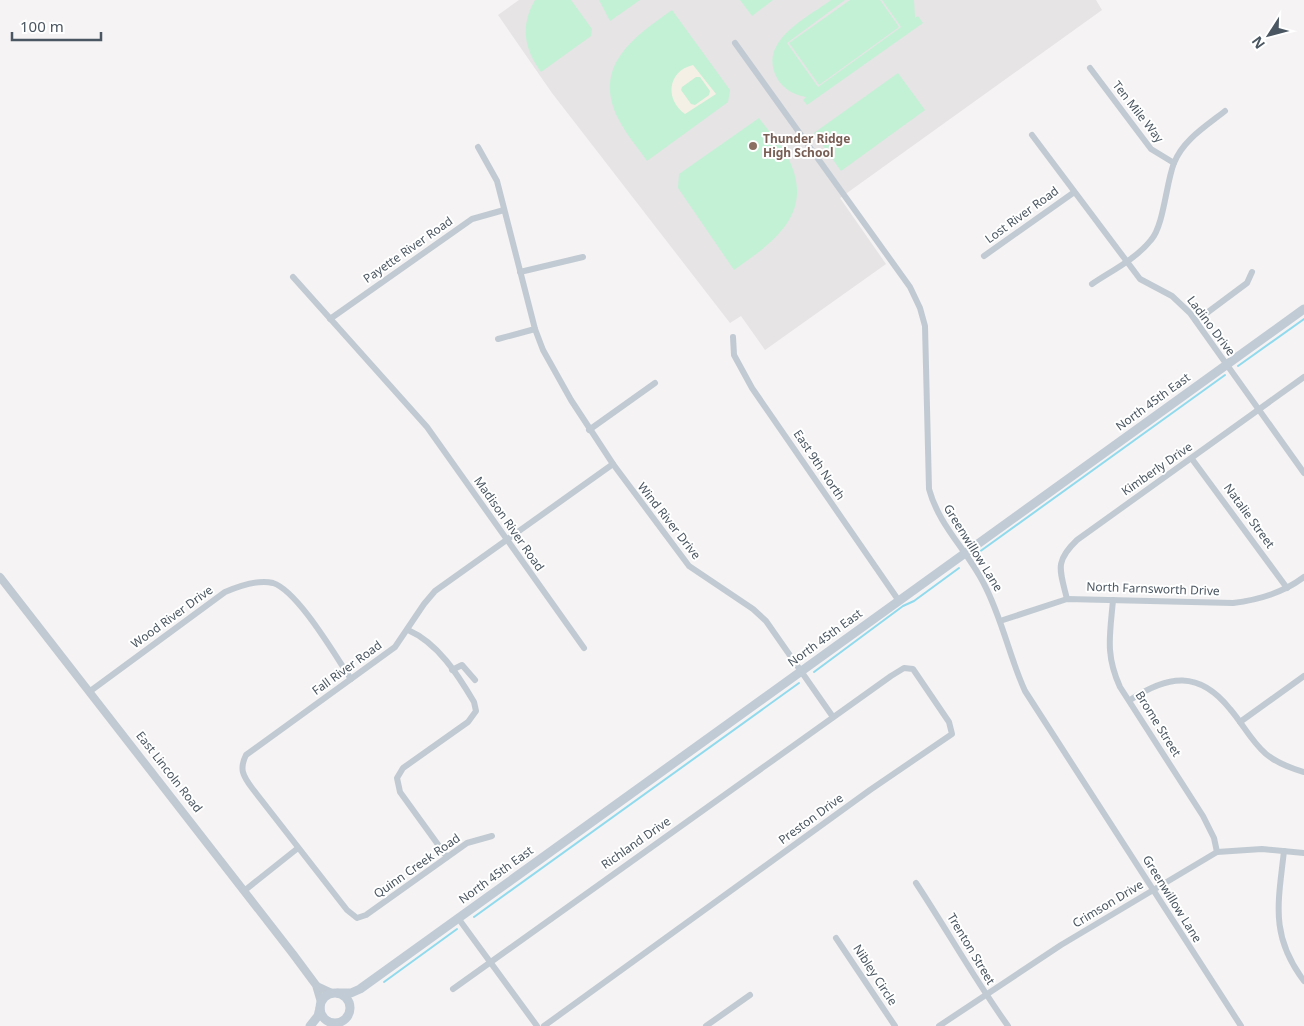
<svg xmlns="http://www.w3.org/2000/svg" width="1304" height="1026" font-family="'Noto Sans',sans-serif">
  <rect width="100%" height="100%" fill="#f5f3f3"/>
  <path fill="#e6e4e5" d="M519,0H1096L1102,10L840,198L886,264L765,350L741,316L730,323L552,93L498,15Z"/>
  <g fill="#c3f1d5">
    <path d="M535,0H571L592,29L591,36L541,72C524,49 520,26 535,0Z"/>
    <path d="M599,0H640L610,21Z"/>
    <path d="M740,0H773L752,16Z"/>
    <path d="M831,0H845L787,43L818,87L901,27L882,0H914L915,18L918,16L923,23L807,105L803,100L806,97C794,95 783,89 777,78C757,41 807,18 831,0Z"/>
    <path d="M850,0H880L899,27L819,85L789,43Z"/>
    <path d="M672,10L730,90L728,102L647,161C638,148 626,134 619,120C591,66 634,37 672,10Z"/>
    <path d="M898,73L925,110L841,171L814,133Z"/>
    <path d="M759,118C769,132 783,146 790,162C814,215 772,243 734,270L678,188L679,174Z"/>
  </g>
  <path fill="#f5f0e5" fill-rule="evenodd" d="M693,65L716,94L685,114C665,100 667,71 693,65ZM696,77H700L710,91L709,95L695,105L691,104L681,90L682,87Z"/>
  <g fill="none" stroke-linecap="round" stroke-linejoin="round">
    <g stroke="#90daee" stroke-width="2">
      <path d="M1238,366L1304,319"/>
      <path d="M975,555L1225,375"/>
      <path d="M814,672L903,606L914,601L959,568"/>
      <path d="M474,917L799,683"/>
      <path d="M384,982L457,929"/>
    </g>
    <g stroke="#c1cad2" stroke-width="6">
      <path d="M735,43L910,287L920,308L925,326L929,489C939,526 967,550 984,584C1002,618 1009,656 1025,691L1241,1026"/>
      <path d="M1090,68L1151,149L1174,163"/>
      <path d="M1032,135L1140,279L1172,296L1190,313L1304,473"/>
      <path d="M478,147L497,181L535,329L543,350L571,400L613,464L689,566L753,609L766,621L833,717"/>
      <path d="M984,256L1073,193"/>
      <path d="M520,272L583,257"/>
      <path d="M293,277L427,427L584,648"/>
      <path d="M1092,284C1111,271 1136,259 1151,240C1164,225 1166,183 1174,163C1183,140 1206,126 1225,111"/>
      <path d="M330,319L472,219L504,210"/>
      <path d="M1196,321L1247,283L1252,272"/>
      <path d="M733,337L734,355L752,388L899,601"/>
      <path d="M498,339L535,329"/>
      <path d="M589,430L655,383"/>
      <path d="M1192,459L1287,588"/>
      <path d="M1067,599C1060,570 1054,562 1077,540L1304,377"/>
      <path d="M1113,600C1110,635 1105,654 1120,687L1203,816L1214,838L1217,852"/>
      <path d="M1000,621L1067,599L1233,603C1258,600 1283,593 1304,577"/>
      <path d="M408,630C438,643 458,675 474,702L476,711L468,722L403,768L397,778L400,792L447,857"/>
      <path d="M452,670L462,665L475,680"/>
      <path d="M89,692L225,592C239,586 258,579 273,583C298,591 336,657 351,679"/>
      <path d="M1130,700C1168,675 1199,670 1230,709C1243,724 1251,741 1266,754C1277,763 1290,768 1304,772"/>
      <path d="M1240,722L1304,676"/>
      <path d="M492,836L467,843L366,915L357,918L347,910L252,788C243,776 239,769 246,755L395,647L424,604L435,591L613,464"/>
      <path d="M1284,851C1278,904 1270,936 1304,981"/>
      <path d="M916,883C947,930 975,980 1008,1026"/>
      <path d="M244,891L298,848"/>
      <path d="M458,918L537,1026"/>
      <path d="M836,938L895,1026"/>
      <path d="M453,989L891,676L904,668L913,669L949,722L952,734L870,790L544,1026"/>
      <path d="M706,1026L750,995"/>
      <path d="M939,1026L1061,945L1217,852L1262,849L1304,853"/>
    </g>
    <g stroke="#c1cad2" stroke-width="8">
      <path d="M0,577L293,954L316,985L321,1002"/>
      <path d="M317,986L332,993"/>
    </g>
    <g stroke="#c1cbd6" stroke-width="9">
      <circle cx="335" cy="1008" r="15"/>
      <path d="M338,993H351L360,989L1304,309"/>
      <path d="M310,1026L318,1016L320,1008"/>
    </g>
  </g>
  <circle fill="#8d6e63" stroke="#fff" stroke-width="2" cx="753" cy="146" r="5"/>
  <g text-anchor="middle" stroke-width="4" stroke-linejoin="round" paint-order="stroke">
    <g font-size="12" fill="#4a5661" stroke="#fff">
      <text transform="translate(1138 112) rotate(52)" y="4">Ten Mile Way</text>
      <text transform="translate(1022 215) rotate(-36)" y="4">Lost River Road</text>
      <text transform="translate(408 250) rotate(-35)" y="4">Payette River Road</text>
      <text transform="translate(1211 326) rotate(53)" y="4">Ladino Drive</text>
      <text transform="translate(1153 402) rotate(-36)" y="4">North 45th East</text>
      <text transform="translate(819 465) rotate(56)" y="4">East 9th North</text>
      <text transform="translate(1157 469) rotate(-35)" y="4">Kimberly Drive</text>
      <text transform="translate(1249 516) rotate(54)" y="4">Natalie Street</text>
      <text transform="translate(669 521) rotate(52)" y="4">Wind River Drive</text>
      <text transform="translate(509 524) rotate(55)" y="4">Madison River Road</text>
      <text transform="translate(973 548) rotate(58)" y="4">Greenwillow Lane</text>
      <text transform="translate(1153 589) rotate(2)" y="4">North Farnsworth Drive</text>
      <text transform="translate(172 617) rotate(-36)" y="4">Wood River Drive</text>
      <text transform="translate(825 638) rotate(-36)" y="4">North 45th East</text>
      <text transform="translate(347 668) rotate(-36)" y="4">Fall River Road</text>
      <text transform="translate(1158 724) rotate(58)" y="4">Brome Street</text>
      <text transform="translate(169 772) rotate(52)" y="4">East Lincoln Road</text>
      <text transform="translate(811 819) rotate(-36)" y="4">Preston Drive</text>
      <text transform="translate(636 843) rotate(-35)" y="4">Richland Drive</text>
      <text transform="translate(417 866) rotate(-35)" y="4">Quinn Creek Road</text>
      <text transform="translate(496 875) rotate(-36)" y="4">North 45th East</text>
      <text transform="translate(1172 899) rotate(58)" y="4">Greenwillow Lane</text>
      <text transform="translate(1108 904) rotate(-31)" y="4">Crimson Drive</text>
      <text transform="translate(971 949) rotate(59)" y="4">Trenton Street</text>
      <text transform="translate(875 975) rotate(57)" y="4">Nibley Circle</text>
    </g>
    <g font-size="12" font-weight="bold" fill="#785e54" stroke="#fff" text-anchor="start">
      <text x="763" y="143">Thunder Ridge<tspan x="763" dy="14">High School</tspan></text>
    </g>
  </g>
  <g transform="translate(1269 35) rotate(234)" stroke="#ffffff" stroke-width="4" paint-order="stroke">
  <path d="M0-4L9 19L0 12L-9 19Z" fill="#4a5661"/>
  <text y="-8" font-size="14" font-weight="bold" text-anchor="middle" fill="#4a5661">N</text>
  </g>
  <path d="M12 32v8h89v-8" fill="none" stroke="#4a5661" stroke-width="2.5"/>
  <text x="20" y="32" font-size="15" fill="#4a5661" stroke="#ffffff" stroke-width="4" paint-order="stroke">100 m</text>
</svg>
